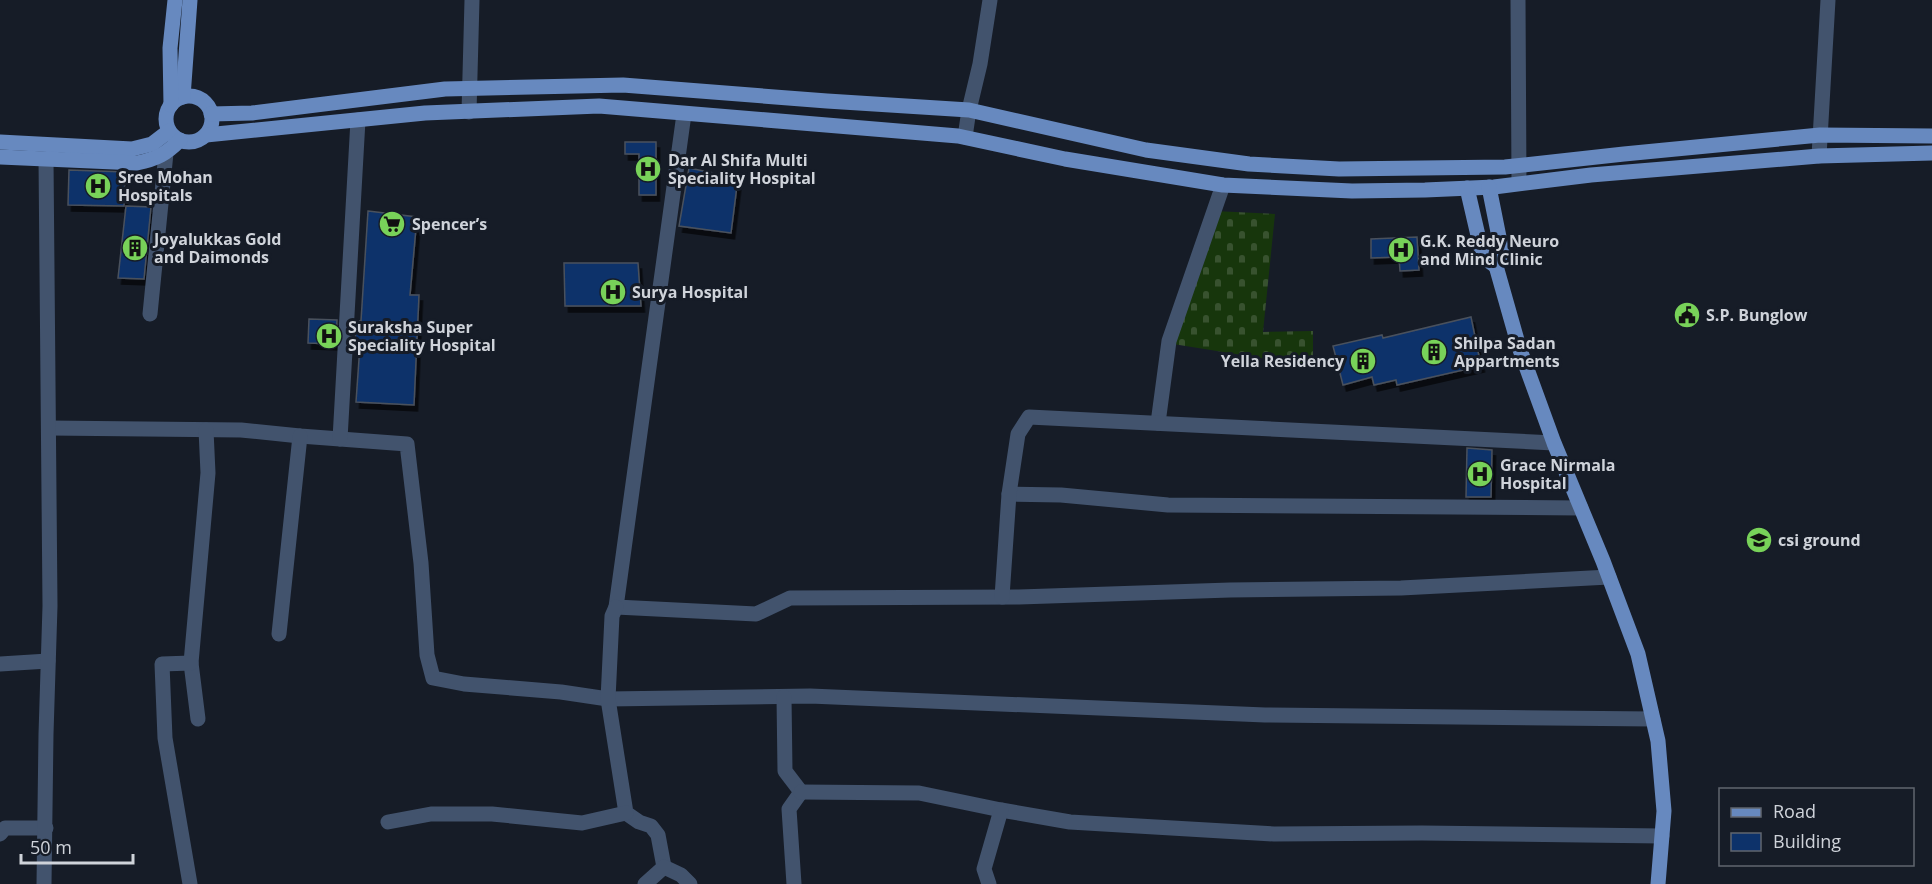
<svg xmlns="http://www.w3.org/2000/svg" width="1932" height="884" font-family="'Open Sans',sans-serif">
  <defs>
    <pattern id="cemetery-stones" width="16" height="16" patternUnits="userSpaceOnUse" patternTransform="scale(1.5)"><rect width="16" height="16" fill="#17360c"/><path d="M2 7V4a2 2 0 0 1 4 0v3zM10 15v-3a2 2 0 0 1 4 0v3z" fill="#38522f"/></pattern>
    <filter id="shadow"><feDropShadow dx="3.5" dy="6" stdDeviation="0" flood-color="#0009"/></filter>
  </defs>
  <rect width="100%" height="100%" fill="#161c27"/>
  <path fill="url(#cemetery-stones)" d="M1214,211L1275,214L1263,332L1313,331V364H1299L1173,344Z"/>
  <g fill="#0d326a" stroke="#4a515d" stroke-width="1.5" filter="url(#shadow)">
    <path d="M625,142H656V195H639V154H625Z"/>
    <path d="M689,168L738,178L731,233L679,226Z"/>
    <path d="M69,170L125,172L124,206L68,205Z"/>
    <path d="M126,206L151,207L144,279L118,278Z"/>
    <path d="M368,211L417,217L410,295H419L414,405L356,402L360,345H355L356,321H361Z"/>
    <path d="M1417,237L1419,270L1400,271L1399,257L1371,258V239Z"/>
    <path d="M564,263H638L641,306H565Z"/>
    <path d="M1471,317L1481,366L1397,385L1396,380L1374,385L1372,377L1343,385L1333,346L1382,335L1383,338Z"/>
    <path d="M309,319L337,320L336,344L308,343Z"/>
    <path d="M1467,448L1492,450L1491,497H1466Z"/>
  </g>
  <g fill="none" stroke-linecap="round" stroke-linejoin="round">
    <g stroke="#42536d" stroke-width="15">
      <path d="M1518,0L1519,183"/>
      <path d="M469,112L472,0"/>
      <path d="M684,114L616,607L756,614L790,598L1019,597L1230,590L1401,588L1609,577"/>
      <path d="M965,137L969,110L980,64L990,0"/>
      <path d="M1819,156L1828,0"/>
      <path d="M150,314L166,153"/>
      <path d="M1158,423L1169,341L1223,185"/>
      <path d="M49,428L241,430L300,436L407,444L421,563L427,655L433,678L464,684L561,692L608,699L810,696L1265,715L1653,719"/>
      <path d="M340,439L358,120"/>
      <path d="M1009,494L1061,495L1168,505L1581,508"/>
      <path d="M1002,597L1009,494L1018,434L1029,417L1554,443"/>
      <path d="M616,607L612,616L608,699L626,813L639,822L651,826L658,835L664,867"/>
      <path d="M279,634L300,436"/>
      <path d="M191,663L198,719"/>
      <path d="M0,664L48,661"/>
      <path d="M784,697L785,771L801,792L789,809L794,884"/>
      <path d="M801,792L919,793L1001,810L1070,822L1274,834L1422,833L1662,836"/>
      <path d="M388,822L431,814H492L582,823L626,813"/>
      <path d="M0,834L5,828H46"/>
      <path d="M664,867L681,875L690,884"/>
      <path d="M44,884L46,734L50,606L46,159"/>
      <path d="M190,884L165,738L162,664L191,663L208,473L206,430"/>
      <path d="M645,884L664,867"/>
      <path d="M989,884L984,869L1001,810"/>
    </g>
    <g stroke="#6789bf" stroke-width="15">
      <circle cx="189" cy="119" r="23"/>
      <path d="M183,97L190,0"/>
      <path d="M171,105L170,48L175,0"/>
      <path d="M211,114L252,113L445,89L623,85L827,101L969,110L1146,150L1249,164L1339,169L1505,167L1624,154L1820,135L1932,136"/>
      <path d="M206,135L425,113L599,106L958,136L1065,159L1223,185L1352,191L1425,190L1494,187L1591,175L1819,156L1932,153"/>
      <path d="M0,142L132,149L152,144L169,131"/>
      <path d="M0,157L137,163C157,159 166,154 180,140"/>
      <path d="M1467,188L1483,257L1496,266L1502,252L1489,187"/>
      <path d="M1496,266L1519,347L1554,443L1603,561L1638,654L1658,741L1664,811L1658,884"/>
    </g>
  </g>
  <defs>
    <symbol id="hospital-disc" viewBox="-11 -11 22 22"><circle r="9.5" fill="#78d259" stroke="#161c27"/><path d="M-5-5h3v3.5h4V-5h3V5h-3V1.5h-4V5h-3Z" fill="#111"/></symbol>
    <symbol id="supermarket-disc" viewBox="-11 -11 22 22"><circle r="9.5" fill="#78d259" stroke="#161c27"/><path d="M-6-5.5h2.5l.6 2H6L4.5 2H-2.5L-4.4-4H-6ZM-1.5 3.2a1.3 1.3 0 1 0 .1 0ZM3 3.2a1.3 1.3 0 1 0 .1 0Z" fill="#111"/></symbol>
    <symbol id="building-disc" viewBox="-11 -11 22 22"><circle r="9.5" fill="#78d259" stroke="#161c27"/><path d="M-4-6H4V6H1V3H-1V6H-4ZM-2.5-4.3h1.7v1.8h-1.7ZM.8-4.3h1.7v1.8H.8ZM-2.5-1h1.7V.8h-1.7ZM.8-1h1.7V.8H.8Z" fill="#111"/></symbol>
    <symbol id="civic-disc" viewBox="-11 -11 22 22"><circle r="9.5" fill="#78d259" stroke="#161c27"/><path d="M-.6-6.5H3V-4.5H.6V-3L4-1V1h2V6H-6V1h2V-1L-.6-3ZM-1.2 2.5V6h2.4V2.5Z" fill="#111"/></symbol>
    <symbol id="school-disc" viewBox="-11 -11 22 22"><circle r="9.5" fill="#78d259" stroke="#161c27"/><path d="M0-5L7-2L0 1L-7-2ZM-4 1L0 2.5L4 1V4Q0 6-4 4Z" fill="#111"/></symbol>
  </defs>
  <g fill-rule="evenodd">
    <use href="#hospital-disc" x="633" y="154" width="30" height="30"/>
    <use href="#hospital-disc" x="83" y="171" width="30" height="30"/>
    <use href="#supermarket-disc" x="377" y="209" width="30" height="30"/>
    <use href="#building-disc" x="120" y="233" width="30" height="30"/>
    <use href="#hospital-disc" x="1386" y="235" width="30" height="30"/>
    <use href="#hospital-disc" x="598" y="277" width="30" height="30"/>
    <use href="#civic-disc" x="1672" y="300" width="30" height="30"/>
    <use href="#hospital-disc" x="314" y="321" width="30" height="30"/>
    <use href="#building-disc" x="1419" y="337" width="30" height="30"/>
    <use href="#building-disc" x="1348" y="346" width="30" height="30"/>
    <use href="#hospital-disc" x="1465" y="459" width="30" height="30"/>
    <use href="#school-disc" x="1744" y="525" width="30" height="30"/>
  </g>
  <g text-anchor="middle" stroke-width="6" stroke-linejoin="round" paint-order="stroke">
    <g font-size="16" font-weight="bold" fill="#cfd3da" stroke="#161c27" text-anchor="start">
      <text x="668" y="166">Dar Al Shifa Multi<tspan x="668" dy="18">Speciality Hospital</tspan></text>
      <text x="118" y="183">Sree Mohan<tspan x="118" dy="18">Hospitals</tspan></text>
      <text x="412" y="230">Spencer’s</text>
      <text x="154" y="245">Joyalukkas Gold<tspan x="154" dy="18">and Daimonds</tspan></text>
      <text x="1420" y="247">G.K. Reddy Neuro<tspan x="1420" dy="18">and Mind Clinic</tspan></text>
      <text x="632" y="298">Surya Hospital</text>
      <text x="1706" y="321">S.P. Bunglow</text>
      <text x="348" y="333">Suraksha Super<tspan x="348" dy="18">Speciality Hospital</tspan></text>
      <text x="1454" y="349">Shilpa Sadan<tspan x="1454" dy="18">Appartments</tspan></text>
      <text x="1344" y="367" text-anchor="end">Yella Residency</text>
      <text x="1500" y="471">Grace Nirmala<tspan x="1500" dy="18">Hospital</tspan></text>
      <text x="1778" y="546">csi ground</text>
    </g>
  </g>
  <rect x="1719" y="788" width="195" height="78" fill="#161c27" stroke="#60656f" stroke-width="1.5"/>
  <rect x="1731" y="808" width="30" height="9" fill="#6789bf" stroke="#60656f" stroke-width="1.5"/>
  <text x="1773" y="818" font-size="18" fill="#cfd3da">Road</text>
  <rect x="1731" y="833" width="30" height="18" fill="#0d326a" stroke="#60656f" stroke-width="1.5"/>
  <text x="1773" y="848" font-size="18" fill="#cfd3da">Building</text>
  <path d="M21 854v9h112v-9" fill="none" stroke="#cfd3da" stroke-width="3"/>
  <text x="30" y="854" font-size="18" fill="#cfd3da" stroke="#161c27" stroke-width="4.5" paint-order="stroke">50 m</text>
</svg>
